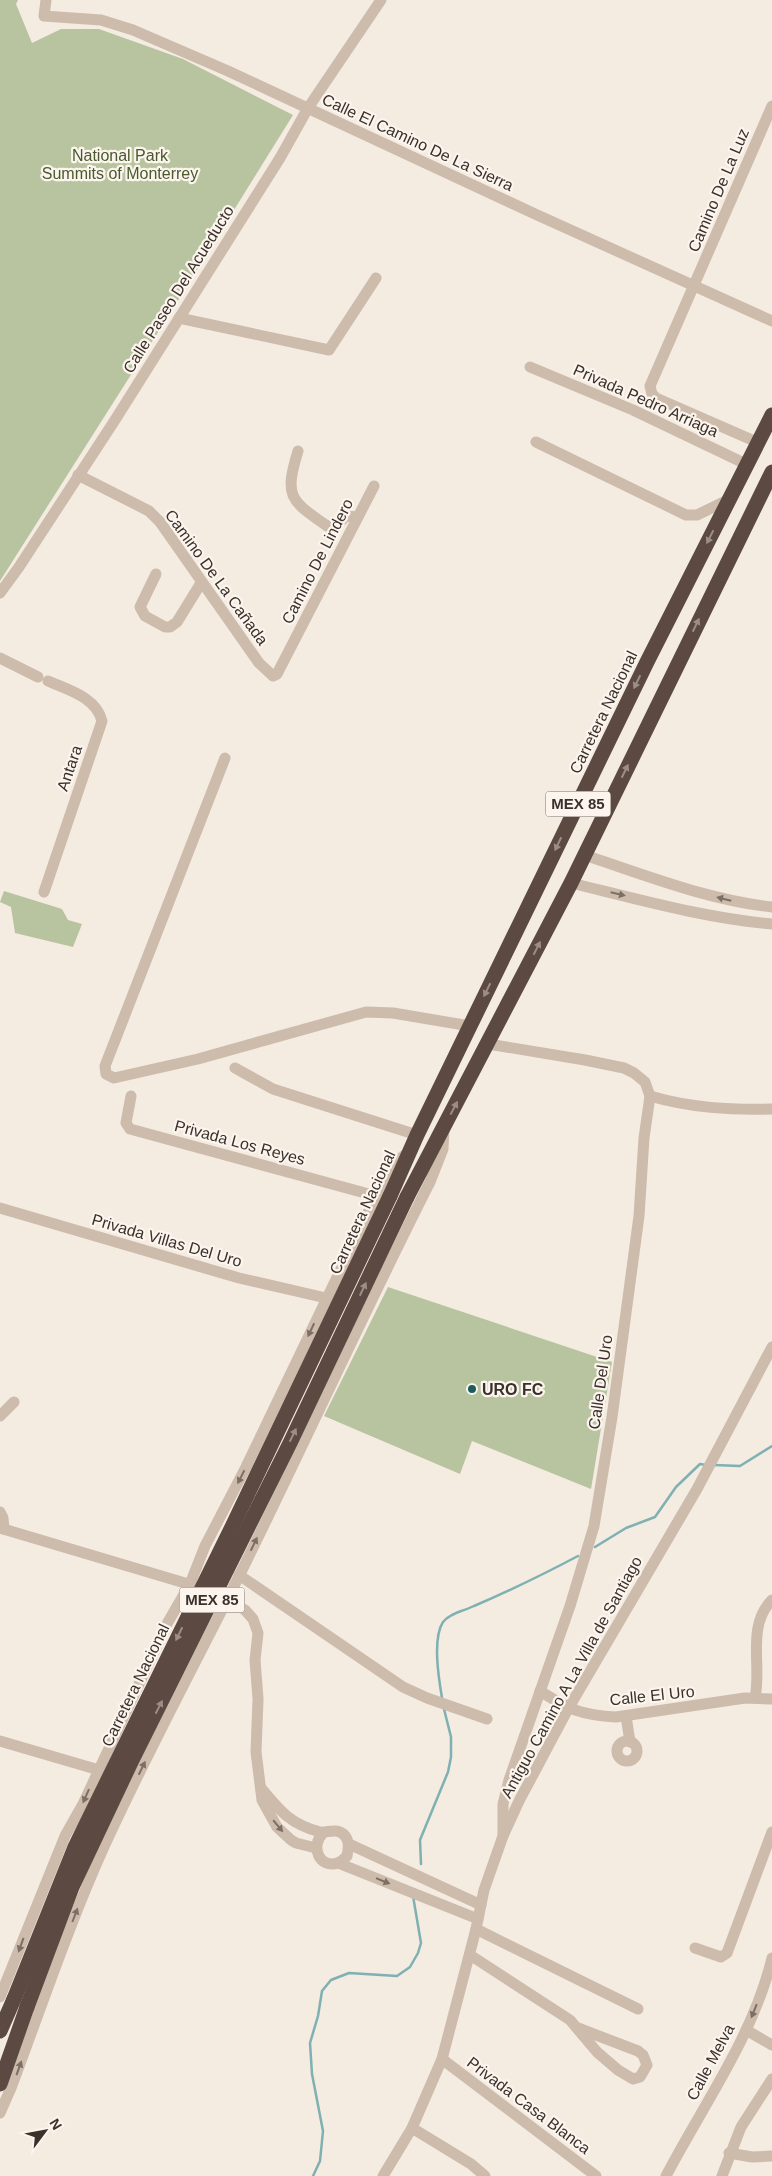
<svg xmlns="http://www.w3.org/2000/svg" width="772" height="2176" font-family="Helvetica,sans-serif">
  <rect width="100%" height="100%" fill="#f4ebe1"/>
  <g fill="#b8c4a0">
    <path d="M0,0H18L16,4L32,43L61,29H99L183,59L293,115L167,318L0,581Z"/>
    <path d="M4,891L62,909L68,920L82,924L73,947L15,933L11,907L0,902Z"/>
    <path d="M388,1287L612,1362L591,1489L472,1441L460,1474L324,1416Z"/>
  </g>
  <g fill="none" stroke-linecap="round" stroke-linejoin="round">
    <g stroke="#7fb0b2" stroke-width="2.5">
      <path d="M714,1465L740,1466L772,1446"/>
      <path d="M595,1547L626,1528L655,1517L676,1487L700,1464L706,1465"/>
      <path d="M442,1698C439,1680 432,1639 443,1622C450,1613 464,1611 474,1606C509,1591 544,1574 578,1556"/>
      <path d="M421,1864L420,1840L448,1772L451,1757V1737L444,1709"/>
      <path d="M313,2176L320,2161L323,2131L312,2074L310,2043L318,2016L322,1991L331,1980L349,1973L397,1976L410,1967L418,1953L421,1943L413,1896"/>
    </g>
    <g stroke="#cdbbac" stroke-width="11">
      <path d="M46,0L44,16L101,20L133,30L228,71L535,214L772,321"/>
      <path d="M179,318L329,350L376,278"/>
      <path d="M530,367L633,410L748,465"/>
      <path d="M536,442L686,515H697L730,499"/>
      <path d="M759,443L656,398L652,394L650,386L772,106"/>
      <path d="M298,451C284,497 290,500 327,526L339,523L346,516L357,517"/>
      <path d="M78,475L149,511L160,522L259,663L273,676L277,674L374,486"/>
      <path d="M156,574L140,607L145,616L165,627H170L177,622L201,583"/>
      <path d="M0,593L19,567L115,420L280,158L308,108L381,0"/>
      <path d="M0,658L38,677"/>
      <path d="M225,758L105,1066L106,1074L114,1078L198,1059L366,1012L393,1013L470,1026"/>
      <path d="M584,855C646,875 707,900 772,907"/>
      <path d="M571,883C637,899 704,918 772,924"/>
      <path d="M44,892L102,721C96,697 68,690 48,681"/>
      <path d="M488,1044L585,1060L624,1068L634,1073L645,1082L650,1096L644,1138L639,1216L612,1417L594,1526L570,1606L509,1780L503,1804V1836"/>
      <path d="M235,1068L273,1089L417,1135"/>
      <path d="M131,1096L126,1123L130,1129L376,1196"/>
      <path d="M650,1096C691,1108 730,1110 772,1109"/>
      <path d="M0,1208L239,1278L326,1298"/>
      <path d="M0,1416L14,1402"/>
      <path d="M0,1512L3,1518L4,1529"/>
      <path d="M0,1528L195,1586"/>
      <path d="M239,1575L403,1687L427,1698L487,1719"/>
      <path d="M221,1597L245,1610L253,1619L258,1633L255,1660L258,1699L256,1752L262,1800L277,1827L291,1840L296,1843L316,1848"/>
      <path d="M540,1691C570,1710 581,1715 616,1717L745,1698L772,1699"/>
      <path d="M755,1698C762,1666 746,1626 772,1600"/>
      <path d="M626,1716L630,1742"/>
      <path d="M0,1741L99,1770"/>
      <circle cx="627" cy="1751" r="10"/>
      <path d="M261,1788C280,1811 290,1824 320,1832C326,1833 333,1829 340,1832C350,1837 349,1847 347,1856C345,1858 341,1862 338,1863C319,1869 310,1846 323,1833"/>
      <path d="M349,1844L481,1905"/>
      <path d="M338,1863L478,1919"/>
      <path d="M476,1929L638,2009"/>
      <path d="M695,1948L721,1957L727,1953L772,1832"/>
      <path d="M470,1955L570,2020L597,2052L618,2070L633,2079L640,2077L647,2065L643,2055L638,2051L578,2028"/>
      <path d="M0,1997L65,1836L83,1804L168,1622L190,1584L205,1546L246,1467L376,1196C385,1179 392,1161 410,1152"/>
      <path d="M746,2030L772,2045"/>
      <path d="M442,2059L596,2176"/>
      <path d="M0,2113L11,2088C41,2008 68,1927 103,1849C147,1752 199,1657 246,1562C308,1436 366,1308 430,1182L443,1149L444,1128"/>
      <path d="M412,2128L471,2164L485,2176"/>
      <path d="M729,2153L752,2157L772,2156"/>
      <path d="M383,2176L412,2128L442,2059L476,1929L484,1890L503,1836L519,1801L568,1709L697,1489L772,1347"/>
      <path d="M666,2176C703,2105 753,2037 772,1958"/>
      <path d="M722,2176L741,2127L772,2079"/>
    </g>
    <g stroke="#5c4a42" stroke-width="15">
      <path d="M390,1196L417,1135L647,662L772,415"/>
      <path d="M407,1197L571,883L772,472"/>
      <path d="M0,2031L14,1999"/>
      <path d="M0,2084L27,2007"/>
    </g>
    <g stroke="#5c4a42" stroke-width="15">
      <path d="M14,1999L75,1847L232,1527L390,1196"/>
      <path d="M27,2007L72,1887L132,1760L290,1443L407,1197"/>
    </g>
  </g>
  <defs><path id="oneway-solid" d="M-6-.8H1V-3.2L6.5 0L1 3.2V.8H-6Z" transform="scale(1.25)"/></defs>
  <g fill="#9c8e87">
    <use href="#oneway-solid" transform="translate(710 537) rotate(117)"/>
    <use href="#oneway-solid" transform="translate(696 625) rotate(-64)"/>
    <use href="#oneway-solid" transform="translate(637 682) rotate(116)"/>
    <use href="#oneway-solid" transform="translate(625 771) rotate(-64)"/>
    <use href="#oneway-solid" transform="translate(558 844) rotate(116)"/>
    <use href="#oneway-solid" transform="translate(537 948) rotate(-63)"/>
    <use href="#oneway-solid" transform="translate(487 990) rotate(116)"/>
    <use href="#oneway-solid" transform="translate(454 1108) rotate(-62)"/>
    <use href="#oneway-solid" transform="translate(363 1289) rotate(-65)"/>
    <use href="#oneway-solid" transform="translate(293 1435) rotate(-64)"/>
    <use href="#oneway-solid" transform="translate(179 1634) rotate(116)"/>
    <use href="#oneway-solid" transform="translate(159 1707) rotate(-63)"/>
  </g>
  <g fill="#7d6f65">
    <use href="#oneway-solid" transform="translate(618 894) rotate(13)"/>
    <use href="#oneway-solid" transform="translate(724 899) rotate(-166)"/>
    <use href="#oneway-solid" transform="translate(311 1330) rotate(115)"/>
    <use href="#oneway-solid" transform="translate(241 1477) rotate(117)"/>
    <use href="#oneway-solid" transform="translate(254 1544) rotate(-64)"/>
    <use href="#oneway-solid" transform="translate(142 1768) rotate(-64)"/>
    <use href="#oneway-solid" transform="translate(86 1796) rotate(114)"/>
    <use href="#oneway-solid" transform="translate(278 1826) rotate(50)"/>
    <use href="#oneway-solid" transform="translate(383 1881) rotate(22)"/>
    <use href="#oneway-solid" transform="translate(75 1915) rotate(-69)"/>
    <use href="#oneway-solid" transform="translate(21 1945) rotate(110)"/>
    <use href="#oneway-solid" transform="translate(754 2011) rotate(112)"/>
    <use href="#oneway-solid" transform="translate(19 2068) rotate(-70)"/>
  </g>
  <circle fill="#1f5a5e" stroke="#fbf5ee" stroke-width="2" cx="472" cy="1389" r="5"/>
  <g text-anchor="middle" stroke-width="4.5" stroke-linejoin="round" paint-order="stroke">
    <g fill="#fbf5ee" stroke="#756b66" stroke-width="1">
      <rect x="545.5" y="791.5" width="65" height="25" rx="4"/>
      <rect x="179.5" y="1587.5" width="65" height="25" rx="4"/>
    </g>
    <g font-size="15" font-weight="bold" fill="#3b302b">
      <text x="578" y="809">MEX 85</text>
      <text x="212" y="1605">MEX 85</text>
    </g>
    <g font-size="16" fill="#3b302b" stroke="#fbf5ee">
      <text transform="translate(418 142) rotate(25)" y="6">Calle El Camino De La Sierra</text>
      <text transform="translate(718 190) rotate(-67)" y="6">Camino De La Luz</text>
      <text transform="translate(178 289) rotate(-58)" y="6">Calle Paseo Del Acueducto</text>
      <text transform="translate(646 400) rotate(24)" y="6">Privada Pedro Arriaga</text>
      <text transform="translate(317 561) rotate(-63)" y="6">Camino De Lindero</text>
      <text transform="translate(217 577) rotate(54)" y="6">Camino De La Cañada</text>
      <text transform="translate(603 712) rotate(-64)" y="6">Carretera Nacional</text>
      <text transform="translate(69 768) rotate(-71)" y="6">Antara</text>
      <text transform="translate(240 1142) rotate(15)" y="6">Privada Los Reyes</text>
      <text transform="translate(362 1212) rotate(-65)" y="6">Carretera Nacional</text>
      <text transform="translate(167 1240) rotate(16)" y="6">Privada Villas Del Uro</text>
      <text transform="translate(600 1382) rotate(-82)" y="6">Calle Del Uro</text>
      <text transform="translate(571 1677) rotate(-61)" y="6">Antiguo Camino A La Villa de Santiago</text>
      <text transform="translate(135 1685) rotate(-64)" y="6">Carretera Nacional</text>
      <text transform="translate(652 1695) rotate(-6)" y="6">Calle El Uro</text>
      <text transform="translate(710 2062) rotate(-62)" y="6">Calle Melva</text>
      <text transform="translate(529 2105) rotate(37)" y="6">Privada Casa Blanca</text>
    </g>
    <g font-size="16" fill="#4a5a2e" stroke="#fbf5ee">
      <text x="120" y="161">National Park<tspan x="120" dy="18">Summits of Monterrey</tspan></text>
    </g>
    <g font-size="16" font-weight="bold" fill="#3b302b" stroke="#fbf5ee" text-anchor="start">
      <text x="482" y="1395">URO FC</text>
    </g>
  </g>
  <g transform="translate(45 2131) rotate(58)" stroke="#fbf5ee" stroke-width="4" paint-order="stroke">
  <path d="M0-4L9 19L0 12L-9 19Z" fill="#3b302b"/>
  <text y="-8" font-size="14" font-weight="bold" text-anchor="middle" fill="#3b302b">N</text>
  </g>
</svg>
